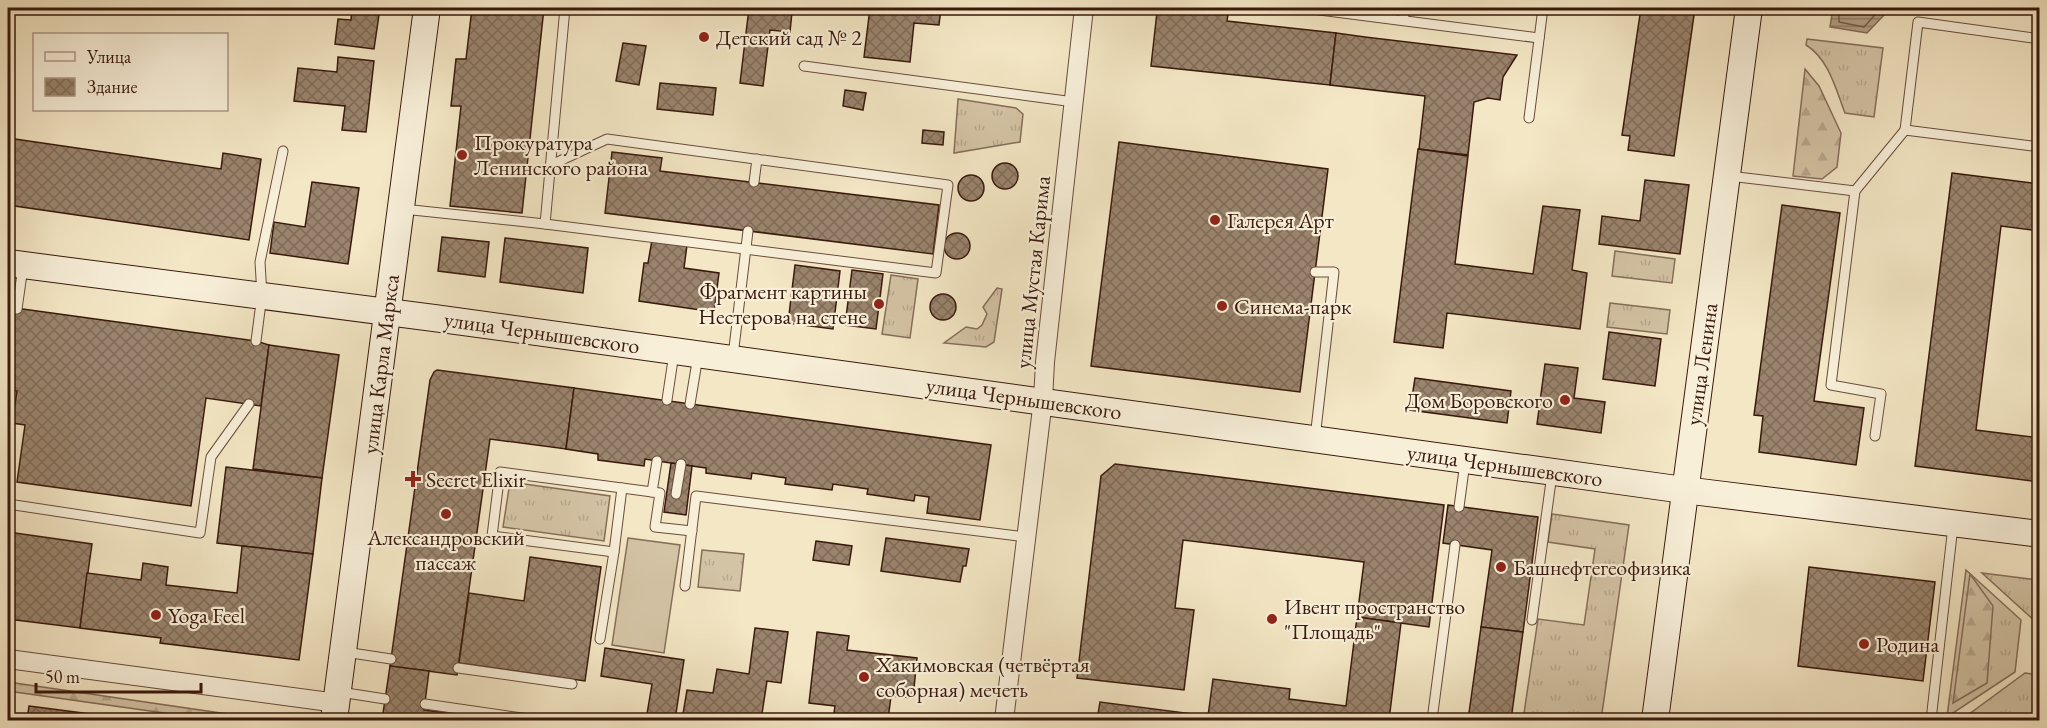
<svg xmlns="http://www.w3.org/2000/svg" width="2047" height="728" font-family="'EB Garamond',serif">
  <defs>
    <pattern id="grass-tufts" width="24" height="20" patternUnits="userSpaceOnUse" patternTransform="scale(1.5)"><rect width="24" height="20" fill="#d4c4a6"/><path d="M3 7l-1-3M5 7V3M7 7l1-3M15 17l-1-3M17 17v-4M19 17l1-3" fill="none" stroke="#b7a88e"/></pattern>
    <pattern id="forest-firs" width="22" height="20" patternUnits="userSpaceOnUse" patternTransform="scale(1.5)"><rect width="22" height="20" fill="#d4c4a6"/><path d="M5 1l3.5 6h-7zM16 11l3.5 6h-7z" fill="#b7a88e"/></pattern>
    <pattern id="water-rules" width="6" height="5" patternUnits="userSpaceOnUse" patternTransform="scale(1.5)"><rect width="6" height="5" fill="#b4a186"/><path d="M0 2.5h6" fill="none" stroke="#93826c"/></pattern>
    <pattern id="building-cross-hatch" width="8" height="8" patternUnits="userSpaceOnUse" patternTransform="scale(1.5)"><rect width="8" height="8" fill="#9a846d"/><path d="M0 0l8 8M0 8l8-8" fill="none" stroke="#7f6b58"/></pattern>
  </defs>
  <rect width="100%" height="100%" fill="#f4e7c5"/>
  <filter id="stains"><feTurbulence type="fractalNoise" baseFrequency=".00333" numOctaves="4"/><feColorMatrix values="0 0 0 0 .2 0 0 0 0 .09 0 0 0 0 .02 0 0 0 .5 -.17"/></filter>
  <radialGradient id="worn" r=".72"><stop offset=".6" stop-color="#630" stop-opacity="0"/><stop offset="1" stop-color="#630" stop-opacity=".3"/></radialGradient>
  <g fill="url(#grass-tufts)" stroke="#866e5a" stroke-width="1.5">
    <path d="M1807,39L1883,48L1874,117L1845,113C1836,90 1829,59 1806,45Z"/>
    <path d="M958,99L1016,108L1023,114L1020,142L954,153Z"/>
    <path d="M1615,251L1675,259L1672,283L1612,276Z"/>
    <path d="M891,275L918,279L910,338L882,334Z"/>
    <path d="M997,288L1002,289L994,342L986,347L944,343L966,327L977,329L982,325L987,314L983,307Z"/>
    <path d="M1610,303L1670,310L1667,334L1607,327Z"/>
    <path d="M510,482L610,496L604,541L503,527Z"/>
    <path d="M1552,514L1629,525L1601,720H1523L1538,619L1584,625L1595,549L1548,542Z"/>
    <path d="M702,550L744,554L740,591L698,587Z"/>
    <path d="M1966,570L2021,620L2015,672L1947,717Z"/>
    <path d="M1982,573L2039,580V622H2036Z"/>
    <path d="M2025,673L2039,675V720H1961Z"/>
  </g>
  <g fill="url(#forest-firs)" stroke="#866e5a" stroke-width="1.5">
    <path d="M1805,69L1819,86L1841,133L1837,167L1822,179L1793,176Z"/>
    <path d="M1970,574L1993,606L1987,683L1953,703Z"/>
    <path d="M8,682L241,716V720H214L8,691Z"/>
  </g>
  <path fill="#d4c4a6" stroke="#866e5a" stroke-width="1.5" d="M628,538L680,545L664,653L612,645Z"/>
  <path fill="url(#water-rules)" stroke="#836b56" stroke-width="1.5" d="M1833,8H1887L1886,13L1867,33L1830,27Z"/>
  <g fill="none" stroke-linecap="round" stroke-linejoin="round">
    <path stroke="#765d4a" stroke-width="1.5" d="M1839,8V22L1864,27L1881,8"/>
  </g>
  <g fill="url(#building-cross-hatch)" stroke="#39190d" stroke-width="1.5">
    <path d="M302,8H321L320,14L301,11Z"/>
    <path d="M352,8H380L374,49L335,44L338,19L351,20Z"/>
    <path d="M472,8H544L522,213L450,206L461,106H451L456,59H466Z"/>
    <path d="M749,8L792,12L790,32L770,30L763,86L740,83Z"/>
    <path d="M870,8H941L939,25L914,23L910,62L864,57Z"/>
    <path d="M1177,8H1229L1227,21L1336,33L1330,85L1151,66L1157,12L1176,14Z"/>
    <path d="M1641,8H1695L1674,156L1628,150L1630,136L1622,135Z"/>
    <path d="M1336,33L1365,37L1517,55L1503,77L1500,100L1488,98L1474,102L1468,155L1419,149L1425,96L1330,85Z"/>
    <path d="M623,43L646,46L639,85L616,81Z"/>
    <path d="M338,57L374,61L366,132L342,130L345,106L294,101L298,68L337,72Z"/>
    <path d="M660,83L716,88L713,115L657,109Z"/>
    <path d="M845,90L866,93L863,110L843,106Z"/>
    <path d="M923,130L944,132L943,145L922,143Z"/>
    <path d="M8,138L221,169L223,153L261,159L249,240L8,205Z"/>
    <path d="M1119,142L1328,169L1300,392L1091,366Z"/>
    <path d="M1418,149L1468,156L1455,264L1533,274L1543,206L1580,210L1572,270L1587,273L1580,329L1447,313L1443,348L1394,342Z"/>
    <path d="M612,152L662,158L660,171L939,205L933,254L605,213Z"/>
    <circle cx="1005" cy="176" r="13"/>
    <path d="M1952,173L2040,184V231L2001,226L1976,430L2040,438V482L1915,466Z"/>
    <circle cx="971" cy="188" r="13"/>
    <path d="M1645,180L1689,185L1680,254L1599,244L1602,216L1640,221Z"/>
    <path d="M312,182L359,188L348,264L270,253L274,222L305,227Z"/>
    <path d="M1782,205L1840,213L1814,401L1864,408L1856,465L1759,452L1763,416L1754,415Z"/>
    <circle cx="957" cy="246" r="13"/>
    <path d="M442,237L489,242L485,277L438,271Z"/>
    <path d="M505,238L588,248L583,293L500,282Z"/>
    <path d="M652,240L687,245L684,268L719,273L714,312L639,301L644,263H648Z"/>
    <path d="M795,265L840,271L833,329L788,323Z"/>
    <path d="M852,270L883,274L876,329L845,325Z"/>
    <circle cx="943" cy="307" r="13"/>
    <path d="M8,307L256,341L269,345L261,406L206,398L191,506L17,482L25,425L12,423L17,391L8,389Z"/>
    <path d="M1609,332L1661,339L1655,386L1603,379Z"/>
    <path d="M269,345L339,355L322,478L253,469Z"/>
    <path d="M1545,364L1578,368L1574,398L1605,402L1601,433L1537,424Z"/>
    <path d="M437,370L574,388L566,449L490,439L457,675L390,666L430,380L434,372Z"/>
    <path d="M1415,378L1511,391L1507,423L1410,410Z"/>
    <path d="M574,388L991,445L980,520L927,513L929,497L915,495L914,501L867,494L868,489L833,484L832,490L785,484L786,478L752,473L751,479L706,473V468L657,461L645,459L644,466L598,460V454L566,449Z"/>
    <path d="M671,463L692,466L686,515L664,512Z"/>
    <path d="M1115,464L1444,505L1429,627L1357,617L1364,562L1183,540L1175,608L1194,610L1184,690L1077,678L1101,476Z"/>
    <path d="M226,467L322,478L313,554L217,543Z"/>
    <path d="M1448,505L1538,517L1523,632L1481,627L1492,550L1443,543Z"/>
    <path d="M8,532L92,544L80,628L8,619Z"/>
    <path d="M886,538L969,549L966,566H963L960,582L881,571Z"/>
    <path d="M816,541L852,546L849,565L813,560Z"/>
    <path d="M242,546L313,554L299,660L160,643L161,638L80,628L87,573L141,580L143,563L168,567L166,585L237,593Z"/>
    <path d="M530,557L601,567L585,681L459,663L469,593L524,601Z"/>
    <path d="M1809,567L1935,582L1923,681L1798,666Z"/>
    <path d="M1357,617L1401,623L1389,720H1097L1100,702L1208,716L1213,679L1290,689L1289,699L1346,706Z"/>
    <path d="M1481,627L1523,632L1511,720H1468Z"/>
    <path d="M755,628L788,632L781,683L767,681L761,720H682L687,690L713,693L717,669L749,674Z"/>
    <path d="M817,632L849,636L847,650L917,658L913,698L891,696L888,720H833L835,706L809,703Z"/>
    <path d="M605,648L684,660L675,720H646L652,684L601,676Z"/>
    <path d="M390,666L429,671L424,710L501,720H382Z"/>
    <path d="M29,706L137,720H27Z"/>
  </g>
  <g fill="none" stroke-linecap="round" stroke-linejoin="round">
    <defs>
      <g id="lane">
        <path d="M1304,8L1539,38"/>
        <path d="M1403,20L1405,8"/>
        <path d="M804,66L1074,102"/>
        <path d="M1529,118L1543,8"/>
        <path d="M1905,130L1918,22L2040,39"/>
        <path d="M1729,176L1855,191L1831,385L1881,394L1875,436"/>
        <path d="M754,182L757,159"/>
        <path d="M1855,191L1905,130L2040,147"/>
        <path d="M403,209L545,224L936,273L948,185L607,139L551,165"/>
        <path d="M545,224L565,8"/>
        <path d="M17,309L23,267"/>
        <path d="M256,341L262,295L260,262L283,151"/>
        <path d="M733,356L748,231"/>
        <path d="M667,400L674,353"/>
        <path d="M690,404L698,356"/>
        <path d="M1315,438L1334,272H1315"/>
        <path d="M652,492L657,461"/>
        <path d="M676,494L681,464"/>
        <path d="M8,504L200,533L211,457L249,404"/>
        <path d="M1459,507L1465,462"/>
        <path d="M614,552L492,536L500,472L660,493L655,527L692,531"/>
        <path d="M685,586L696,496L1026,537"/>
        <path d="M1532,620L1552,474"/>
        <path d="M600,639L614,552L622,488"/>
        <path d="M345,652L391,659"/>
        <path d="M458,668L572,684"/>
        <path d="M340,692L385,699"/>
        <path d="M425,704L536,720"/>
        <path d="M1432,720L1455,545"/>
        <path d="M1931,720L1953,526"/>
      </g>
      <g id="street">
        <path d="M8,659L337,703"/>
        <path d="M1004,720L1043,400L1045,362L1084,8"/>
      </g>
      <g id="secondary">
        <path d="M8,263L434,318L1684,490L2040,534"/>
        <path d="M334,720L427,8"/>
        <path d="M1655,720L1749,8"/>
      </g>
    </defs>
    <use href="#lane" stroke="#684c3b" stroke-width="11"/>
    <use href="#street" stroke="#684c3b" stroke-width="20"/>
    <use href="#secondary" stroke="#39190d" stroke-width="28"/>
    <use href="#lane" stroke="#f8efd9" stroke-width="9"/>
    <use href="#street" stroke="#f8efd9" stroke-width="18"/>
    <use href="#secondary" stroke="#f8efd9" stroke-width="26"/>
  </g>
  <g fill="#8f2418" stroke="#f8efd9" stroke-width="2">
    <circle cx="704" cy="37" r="6"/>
    <circle cx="462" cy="155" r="6"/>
    <circle cx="1215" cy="220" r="6"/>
    <circle cx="879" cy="304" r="6"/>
    <circle cx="1222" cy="306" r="6"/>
    <circle cx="1565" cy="400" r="6"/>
    <path d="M410 470h6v6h6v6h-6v6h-6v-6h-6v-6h6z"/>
    <circle cx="446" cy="514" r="6"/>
    <circle cx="1501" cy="567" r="6"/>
    <circle cx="156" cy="615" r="6"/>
    <circle cx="1272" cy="619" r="6"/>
    <circle cx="1864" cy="644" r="6"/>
    <circle cx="864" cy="677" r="6"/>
  </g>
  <g text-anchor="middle" stroke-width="4.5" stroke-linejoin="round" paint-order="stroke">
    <g font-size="22" fill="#39190d" stroke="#f8efd9" text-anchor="start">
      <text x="716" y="45">Детский сад № 2</text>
      <text x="474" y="150">Прокуратура<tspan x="474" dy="25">Ленинского района</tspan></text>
      <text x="1227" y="228">Галерея Арт</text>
      <text x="867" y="299" text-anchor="end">Фрагмент картины<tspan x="867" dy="25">Нестерова на стене</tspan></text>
      <text x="1234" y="314">Синема-парк</text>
      <text x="1553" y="408" text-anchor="end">Дом Боровского</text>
      <text x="426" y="487">Secret Elixir</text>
      <text x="446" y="545" text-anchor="middle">Александровский<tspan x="446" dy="25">пассаж</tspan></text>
      <text x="1513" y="575">Башнефтегеофизика</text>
      <text x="1284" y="614">Ивент пространство<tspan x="1284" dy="25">"Площадь"</tspan></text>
      <text x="168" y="623">Yoga Feel</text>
      <text x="1876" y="652">Родина</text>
      <text x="876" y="672">Хакимовская (четвёртая<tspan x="876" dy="25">соборная) мечеть</tspan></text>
    </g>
    <g font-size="22" fill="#39190d" stroke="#f8efd9">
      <text transform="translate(1032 272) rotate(-84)" y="8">улица Мустая Карима</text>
      <text transform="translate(542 332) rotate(8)" y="8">улица Чернышевского</text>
      <text transform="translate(380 364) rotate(-83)" y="8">улица Карла Маркса</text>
      <text transform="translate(1701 364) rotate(-82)" y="8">улица Ленина</text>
      <text transform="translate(1024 398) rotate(8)" y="8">улица Чернышевского</text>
      <text transform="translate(1505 465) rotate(8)" y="8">улица Чернышевского</text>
    </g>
  </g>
  <rect width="2047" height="728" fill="none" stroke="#f4e7c5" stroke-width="30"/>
  <rect x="9" y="9" width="2029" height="710" fill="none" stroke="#39190d" stroke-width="3"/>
  <rect x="15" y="15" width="2017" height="698" fill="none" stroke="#39190d" stroke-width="1.5"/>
  <rect x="33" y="33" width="195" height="78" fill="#f8efd9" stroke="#ac9987" stroke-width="1.5"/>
  <rect x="45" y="52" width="30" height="9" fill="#f8efd9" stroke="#ac9987" stroke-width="1.5"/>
  <text x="87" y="63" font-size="18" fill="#39190d">Улица</text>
  <rect x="45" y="78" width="30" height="18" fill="url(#building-cross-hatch)" stroke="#ac9987" stroke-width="1.5"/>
  <text x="87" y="93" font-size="18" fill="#39190d">Здание</text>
  <path d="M36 683v9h165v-9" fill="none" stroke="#39190d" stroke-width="3"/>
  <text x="45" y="683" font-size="18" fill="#39190d" stroke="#f8efd9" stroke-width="4.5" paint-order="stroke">50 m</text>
  <rect width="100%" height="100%" filter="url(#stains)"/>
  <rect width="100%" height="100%" fill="url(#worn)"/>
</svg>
